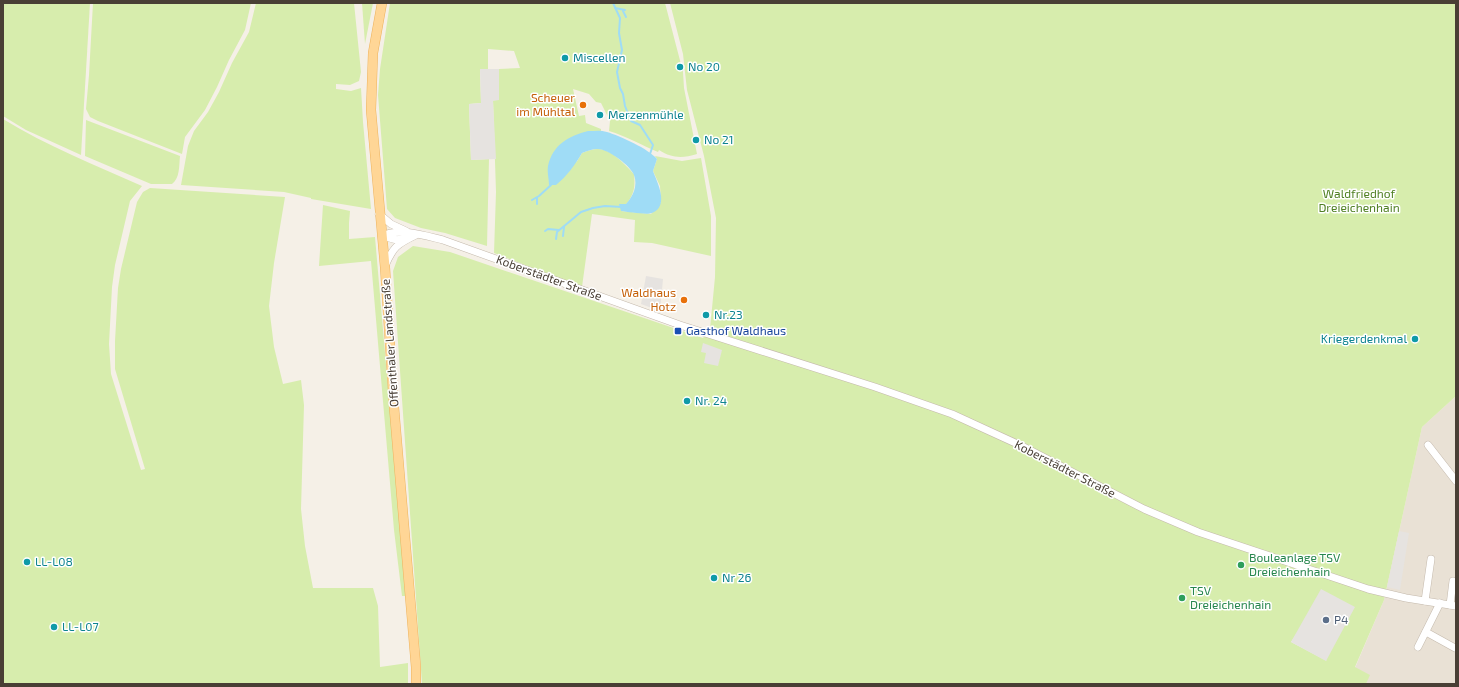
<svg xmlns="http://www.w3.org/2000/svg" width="1459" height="687" font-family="'Exo 2',sans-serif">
  <rect width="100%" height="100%" fill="#f5f0e7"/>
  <path fill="#e9e1d5" d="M1456,396V684H1366L1369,675L1355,668L1384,600L1422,427Z"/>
  <g fill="#d7edad" fill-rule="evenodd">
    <path d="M3,3H90L81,155L26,130L3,116Z"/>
    <path d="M93,3H251L245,30L229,60L217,87L205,110L185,137L182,154L98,121L90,117L86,109L89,75Z"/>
    <path d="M256,3H354L361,72L359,81L350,85L336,84V89L351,91L361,88L363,122L371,209L311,199V198L284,192L181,185L188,146L194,131L208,112L219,92L232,63L249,32Z"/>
    <path d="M362,3H373L365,44Z"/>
    <path d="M390,3H665L683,72L684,88L697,154C683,158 673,159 659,150L658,152C641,145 626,136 609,131L610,121L601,103L596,102L589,94L573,89L579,116L585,115L586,123L601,129V131H588L576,163L582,153C587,151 593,149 598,149C612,149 625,165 634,174C636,192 632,197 621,211L651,214L661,202L660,186L653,171L657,159L655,156L682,161L701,158L711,216V256L652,243L634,242L635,220L592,214L582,287L494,253L496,192L493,100H499V69L520,68L514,51L488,49V69H480L481,103L469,104L471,160L489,159L487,246L445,233L421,228L395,218L387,209L378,95L380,69Z"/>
    <path d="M670,3H1456V396L1422,427L1384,600L1355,667L1370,675L1366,684H422L393,271L398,257L413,246L450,252L703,338L710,329L715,277L716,218L704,156L687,90L683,54ZM1297,633L1327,661L1291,642Z"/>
    <path d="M3,119C47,146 95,165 142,186L130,201L115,265L112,287L109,344L111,374L141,470L145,469L115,369V341L118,288L121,269L137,202L143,192L150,188L285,197L274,263L269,306L274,347L283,384L301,380L304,405L301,509L305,546L313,588H373L378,606L380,667L408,663V684H3Z"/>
    <path d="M86,120L180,156C179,166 180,178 172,184H151L85,156Z"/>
    <path d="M323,205L350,211L349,223V239L375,237L406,596H402L394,530L371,261L319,266Z"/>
  </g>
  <g fill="#e6e3e0">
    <path d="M480,69H499V100L493,101L496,159L471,160L469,104L481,103Z"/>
    <path d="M646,276L663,279L660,311L641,304Z"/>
    <path d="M703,343L722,350L718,366L704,363L706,353L701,352Z"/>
    <path d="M1399,531L1409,533L1400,590L1387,587Z"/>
    <path d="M1321,589L1355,607L1326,661L1291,642Z"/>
  </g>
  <path fill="#9fdcf6" d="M588,131C595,131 601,130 607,132C620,136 649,149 657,159L653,171C657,182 670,206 652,213C647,215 628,212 621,211L619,204H626C633,196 638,186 634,175C631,166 607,148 597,149C593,149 587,151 582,153C575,165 567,176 556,185H549C549,179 547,172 548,166C553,144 569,136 588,131Z"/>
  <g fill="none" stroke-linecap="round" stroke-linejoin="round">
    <g stroke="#9fdcf6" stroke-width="2">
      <path d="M613,3L620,18L619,33L622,50L617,72L620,88L623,94L625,106L631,121L640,125L653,145L650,154"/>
      <path d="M615,8L625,10"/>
      <path d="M623,11L626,17"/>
      <path d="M537,198V204"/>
      <path d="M532,200L539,196L551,185"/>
      <path d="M545,231L548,229L559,230"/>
      <path d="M563,236L564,227"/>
      <path d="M556,239L557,232L581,212L593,208L605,206L622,207"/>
    </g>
    <defs>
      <g id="minor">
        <path d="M379,214L391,224L406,231"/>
        <path d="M382,236C398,227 426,236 443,240L680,325L875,387L952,414L1024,447L1144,509L1198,532L1368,589L1406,598L1456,606"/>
        <path d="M382,236L397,240L405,238"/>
        <path d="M385,266C393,247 397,244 416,235"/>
        <path d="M1428,445L1456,481"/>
        <path d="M1425,601L1431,559"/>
        <path d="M1450,605L1453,581"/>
        <path d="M1426,632L1455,648"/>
        <path d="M1418,647L1440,603"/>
      </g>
      <path id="major" d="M382,3L373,53L371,110L385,267L394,407L416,667V684"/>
    </defs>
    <use href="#minor" stroke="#c4b9ac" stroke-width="8"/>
    <use href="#major" stroke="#eeb35d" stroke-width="10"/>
    <use href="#minor" stroke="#fff" stroke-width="7"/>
    <use href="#major" stroke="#ffd696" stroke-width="9"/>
  </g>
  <g fill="#0f9aa8" stroke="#fff" stroke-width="1.5">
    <circle cx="565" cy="58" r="4"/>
    <circle cx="680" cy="67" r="4"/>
    <circle cx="600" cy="115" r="4"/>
    <circle cx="696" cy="140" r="4"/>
    <circle cx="706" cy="315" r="4"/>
    <circle cx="1415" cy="339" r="4"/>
    <circle cx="687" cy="401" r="4"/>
    <circle cx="27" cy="562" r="4"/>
    <circle cx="714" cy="578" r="4"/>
    <circle cx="54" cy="627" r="4"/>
  </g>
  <g fill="#e8710a" stroke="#fff" stroke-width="1.5">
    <circle cx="583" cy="105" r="4"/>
    <circle cx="684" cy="300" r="4"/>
  </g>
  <rect fill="#1a4fb4" stroke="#fff" stroke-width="1.5" x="674" y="327" width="8" height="8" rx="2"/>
  <g fill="#2e9e5b" stroke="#fff" stroke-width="1.5">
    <circle cx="1241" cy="565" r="4"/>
    <circle cx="1182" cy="598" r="4"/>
  </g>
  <circle fill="#5c6f8a" stroke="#fff" stroke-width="1.5" cx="1326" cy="620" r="4"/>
  <g text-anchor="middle" stroke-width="3" stroke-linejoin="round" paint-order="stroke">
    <g font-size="12" fill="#0d838f" stroke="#fff" text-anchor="start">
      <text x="573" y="62">Miscellen</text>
      <text x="688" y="71">No 20</text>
      <text x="608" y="119">Merzenmühle</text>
      <text x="704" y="144">No 21</text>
      <text x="714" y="319">Nr.23</text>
      <text x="1407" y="343" text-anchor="end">Kriegerdenkmal</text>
      <text x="695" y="405">Nr. 24</text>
      <text x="35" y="566">LL-L08</text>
      <text x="722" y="582">Nr 26</text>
      <text x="62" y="631">LL-L07</text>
    </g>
    <g font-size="12" fill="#c56008" stroke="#fff" text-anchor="end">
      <text x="575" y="102">Scheuer<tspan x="575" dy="14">im Mühltal</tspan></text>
      <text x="676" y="297">Waldhaus<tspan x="676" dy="14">Hotz</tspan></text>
    </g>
    <g font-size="12" fill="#508023" stroke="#fff">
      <text x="1359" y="198">Waldfriedhof<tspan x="1359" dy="14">Dreieichenhain</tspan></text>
    </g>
    <g font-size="12" fill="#493f35" stroke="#fff">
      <text transform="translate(549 278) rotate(20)" y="4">Koberstädter Straße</text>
      <text transform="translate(390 343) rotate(-94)" y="4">Offenthaler Landstraße</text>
      <text transform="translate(1065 469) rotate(27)" y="4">Koberstädter Straße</text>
    </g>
    <g font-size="12" fill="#164399" stroke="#fff" text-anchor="start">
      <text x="686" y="335">Gasthof Waldhaus</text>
    </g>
    <g font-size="12" fill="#27864d" stroke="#fff" text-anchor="start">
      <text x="1249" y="562">Bouleanlage TSV<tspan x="1249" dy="14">Dreieichenhain</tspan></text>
      <text x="1190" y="595">TSV<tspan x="1190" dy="14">Dreieichenhain</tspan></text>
    </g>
    <g font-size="12" fill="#4e5e75" stroke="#fff" text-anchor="start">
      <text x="1334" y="624">P4</text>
    </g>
  </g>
  <rect width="1459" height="687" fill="none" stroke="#493f35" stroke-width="8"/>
</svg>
